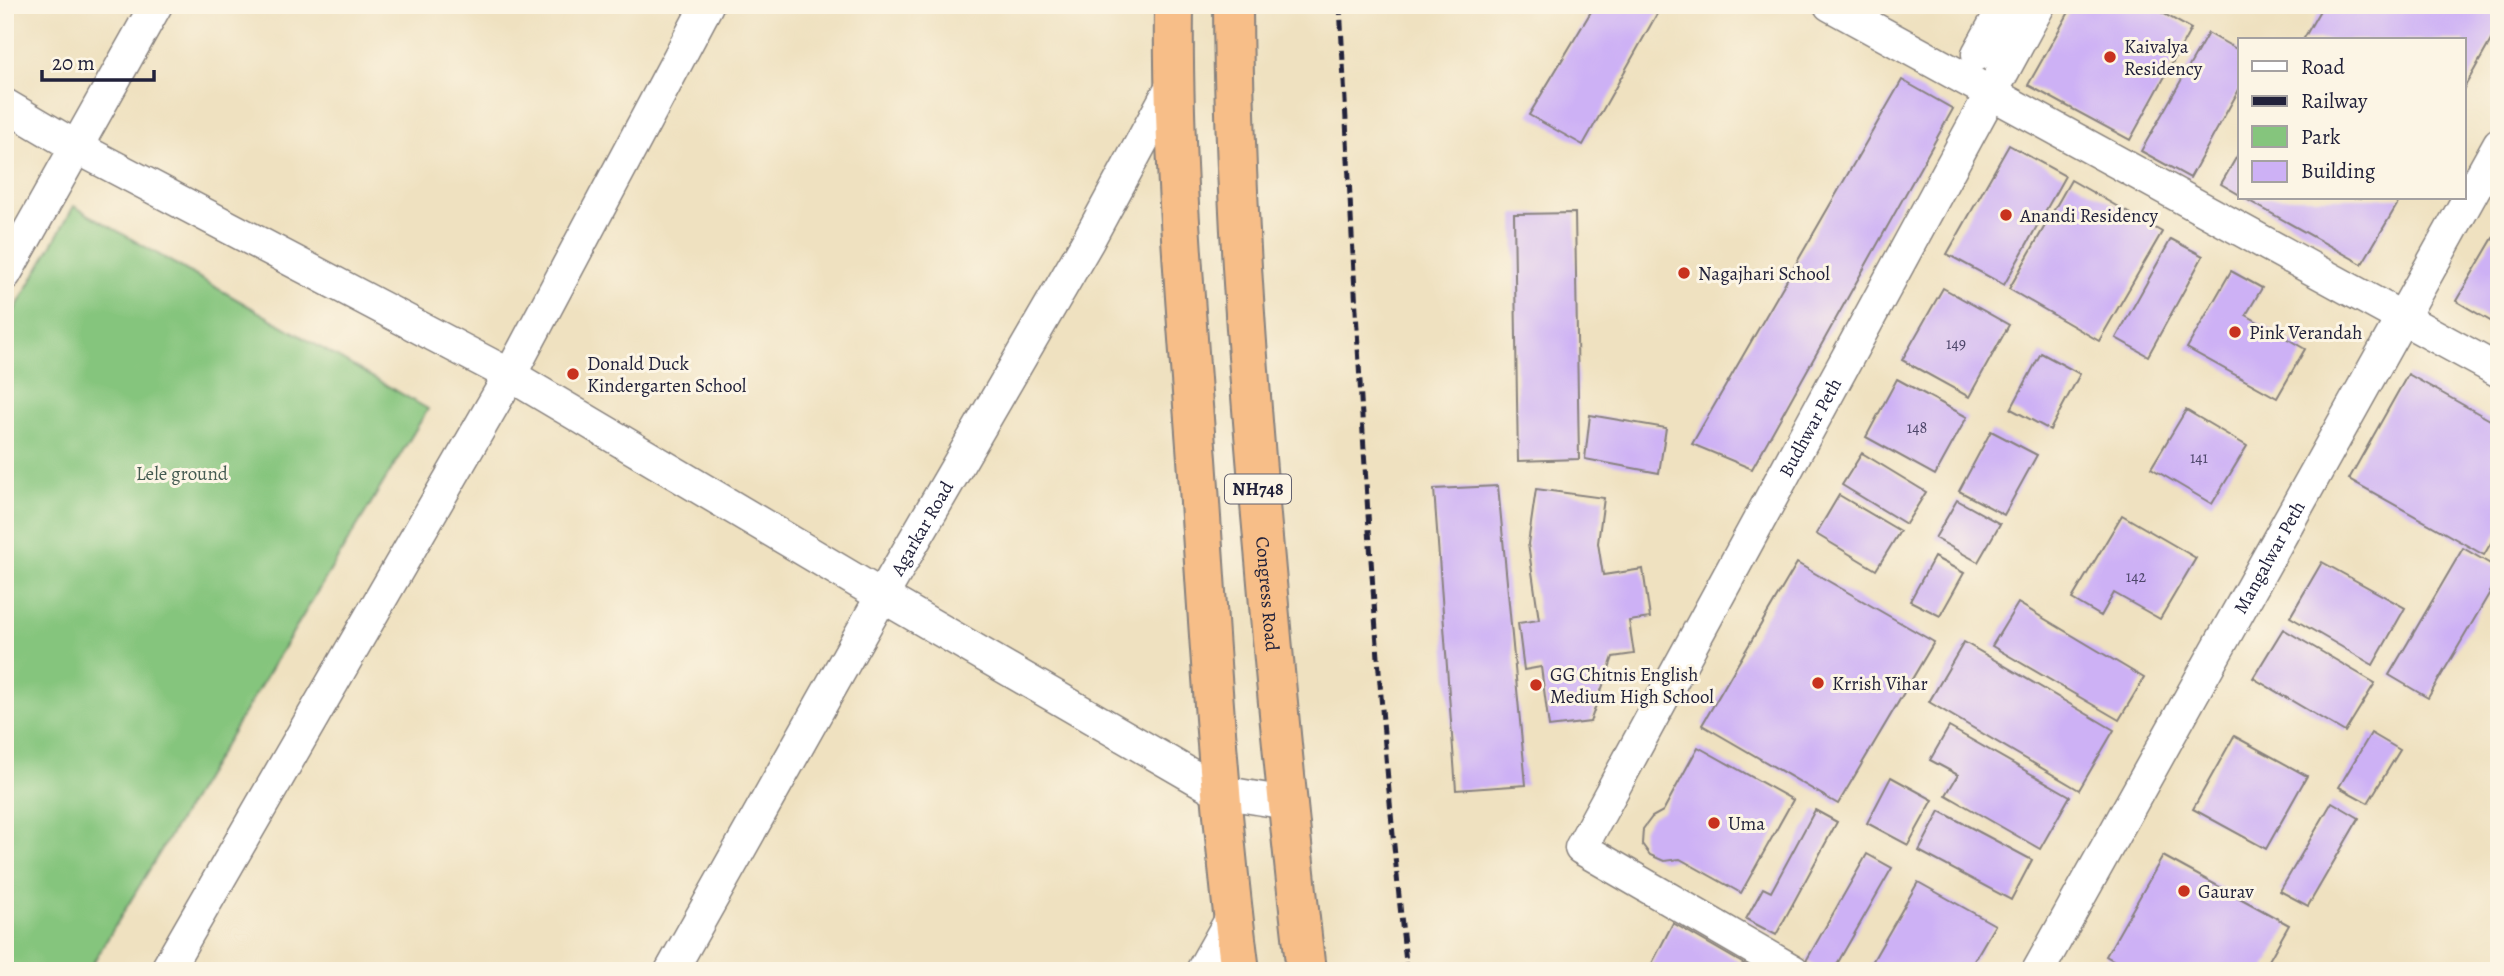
<svg xmlns="http://www.w3.org/2000/svg" width="2504" height="976" font-family="Alegreya,serif">
  <rect width="100%" height="100%" fill="#fcf5e5"/>
  <filter id="ink" filterUnits="userSpaceOnUse"><feTurbulence type="fractalNoise" baseFrequency=".0143" numOctaves="2"/><feDisplacementMap in="SourceGraphic" scale="14" xChannelSelector="R" yChannelSelector="G"/><feConvolveMatrix kernelMatrix="1 2 1 2 8 2 1 2 1" color-interpolation-filters="sRGB"/></filter>
  <filter id="wash" filterUnits="userSpaceOnUse"><feTurbulence type="fractalNoise" baseFrequency=".00686" numOctaves="4" result="noise"/><feDisplacementMap in="SourceGraphic" scale="28" xChannelSelector="R" yChannelSelector="G"/><feGaussianBlur stdDeviation="1.57" result="paint"/><feColorMatrix in="noise" values="0 0 0 0 0 0 0 0 0 0 0 0 0 0 0 0 0 1.4 0 .05"/><feComposite in="paint" operator="in"/></filter>
  <g filter="url(#wash)">
    <rect width="100%" height="100%" fill="#efe1c0"/>
    <path fill="#85c57d" stroke="#54745c" stroke-width="2" d="M74,206L428,409L88,971H5V327Z"/>
    <g id="blocks">
      <g fill="#cdb1f5">
        <path d="M1595,5H1662L1583,145L1529,115Z"/>
        <path d="M2073,5H2148L2191,29L2130,140L2028,85Z"/>
        <path d="M2323,5H2499V26L2464,88V40H2303Z"/>
        <path d="M2208,33L2240,51V88L2190,178L2141,151Z"/>
        <path d="M1902,80L1953,109L1752,469L1692,444Z"/>
        <path d="M2009,145L2065,176L2004,285L1947,254Z"/>
        <path d="M2240,151V195L2221,184Z"/>
        <path d="M2071,180L2162,232L2099,341L2009,289Z"/>
        <path d="M2244,198H2401L2362,264Z"/>
        <path d="M1575,213L1579,459L1518,461L1514,214Z"/>
        <path d="M2493,238L2499,242V326L2456,301Z"/>
        <path d="M2171,239L2203,256L2148,356L2116,338Z"/>
        <path d="M2231,271L2262,288L2246,315L2305,349L2277,398L2187,348Z"/>
        <path d="M1943,288L2009,325L1969,397L1902,360Z"/>
        <path d="M2041,353L2080,374L2050,430L2011,409Z"/>
        <path d="M2408,374L2499,425V529L2484,555L2349,479Z"/>
        <path d="M1897,379L1967,417L1935,475L1866,437Z"/>
        <path d="M2186,410L2247,446L2212,504L2151,468Z"/>
        <path d="M1590,415L1666,428L1659,473L1585,459Z"/>
        <path d="M1991,431L2037,455L2004,515L1959,491Z"/>
        <path d="M1862,453L1926,492L1906,524L1842,485Z"/>
        <path d="M1498,486L1526,785L1456,790L1434,489Z"/>
        <path d="M1536,489L1604,498L1598,543L1603,575L1643,569L1650,618L1629,621L1634,654L1613,657L1590,722L1549,727L1541,667L1524,670L1518,623L1539,620L1528,544Z"/>
        <path d="M1839,495L1900,531L1876,570L1816,534Z"/>
        <path d="M1957,500L2000,524L1978,562L1935,538Z"/>
        <path d="M2122,515L2196,558L2160,619L2114,593L2101,616L2072,599Z"/>
        <path d="M2463,548L2499,569V577L2428,698L2389,675Z"/>
        <path d="M1934,557L1964,573L1940,616L1910,601Z"/>
        <path d="M2322,562L2405,608L2373,665L2290,617Z"/>
        <path d="M1797,563L1934,642L1838,804L1702,725Z"/>
        <path d="M2018,603L2144,678L2119,720L1992,646Z"/>
        <path d="M2283,629L2375,683L2345,732L2253,678Z"/>
        <path d="M1964,642L2114,730L2079,790L1929,702Z"/>
        <path d="M1949,727L2070,796L2040,849L1946,795L1958,775L1930,760Z"/>
        <path d="M2371,733L2400,750L2368,803L2339,787Z"/>
        <path d="M2234,736L2307,776L2266,849L2193,809Z"/>
        <path d="M1698,747L1793,800L1741,893L1680,859L1664,861L1650,855L1642,844L1643,829L1652,817L1663,811Z"/>
        <path d="M1891,777L1933,800L1908,845L1867,823Z"/>
        <path d="M2332,802L2359,818L2308,906L2280,891Z"/>
        <path d="M1815,810L1837,822L1776,935L1746,919L1763,888L1771,892Z"/>
        <path d="M1940,811L2032,860L2011,900L1919,851Z"/>
        <path d="M1867,854L1892,868L1833,971H1824L1806,961Z"/>
        <path d="M2163,856L2289,925L2263,971H2133L2106,956Z"/>
        <path d="M1918,882L1995,925L1968,971H1867Z"/>
        <path d="M1673,923L1756,971H1648Z"/>
      </g>
    </g>
  </g>
  <g filter="url(#ink)">
    <use href="#blocks" fill-opacity="0" stroke="#88827e" stroke-width="2"/>
    <g fill="none" stroke-linecap="round" stroke-linejoin="round">
      <defs>
        <g id="minor">
          <path d="M1830,5L2499,371"/>
          <path d="M1978,54L2005,5"/>
          <path d="M5,105L78,148L510,375L882,596L1220,792L1287,803"/>
          <path d="M5,274L156,5"/>
          <path d="M166,971L510,375L707,5"/>
          <path id="s1" d="M671,971L882,596L1088,241L1173,84"/>
          <path d="M1202,971L1233,916"/>
          <path id="s2" d="M1793,971L1581,848L2039,5"/>
          <path id="s3" d="M2038,971L2499,144"/>
        </g>
        <g id="trunk">
          <path d="M1174,5C1172,157 1186,308 1197,459C1209,630 1218,801 1240,971"/>
          <path id="s4" d="M1233,5C1234,191 1248,375 1265,560C1277,697 1290,834 1306,971"/>
        </g>
      </defs>
      <use href="#minor" stroke="#88827e" stroke-width="35"/>
      <use href="#trunk" stroke="#88827e" stroke-width="42"/>
      <use href="#minor" stroke="#fff" stroke-width="32"/>
      <use href="#trunk" stroke="#f7be88" stroke-width="38"/>
      <path stroke="#22223b" stroke-width="5" stroke-dasharray="10 5" stroke-linecap="butt" d="M1340,5C1357,327 1371,650 1407,971"/>
    </g>
  </g>
  <g fill="#c8321e" stroke="#fcf5e5" stroke-width="2.5">
    <circle cx="2110" cy="57" r="7"/>
    <circle cx="2006" cy="215" r="7"/>
    <circle cx="1684" cy="273" r="7"/>
    <circle cx="2235" cy="332" r="7"/>
    <circle cx="573" cy="374" r="7"/>
    <circle cx="1818" cy="683" r="7"/>
    <circle cx="1536" cy="685" r="7"/>
    <circle cx="1714" cy="823" r="7"/>
    <circle cx="2184" cy="891" r="7"/>
  </g>
  <g text-anchor="middle" stroke-width="6" stroke-linejoin="round" paint-order="stroke">
    <g font-size="16" fill="#4d466a">
      <text x="1956" y="349">149</text>
      <text x="1917" y="433">148</text>
      <text x="2199" y="463">141</text>
      <text x="2136" y="582">142</text>
    </g>
    <rect fill="#fcf5e5" stroke="#63616e" stroke-width="2" x="1225" y="474.5" width="66" height="29" rx="5"/>
    <g font-size="18" font-weight="bold" fill="#22223b">
      <text x="1258" y="495">NH748</text>
    </g>
    <g font-size="19" fill="#22223b" stroke="#fcf5e5" text-anchor="start">
      <text x="2124" y="53">Kaivalya<tspan x="2124" dy="22">Residency</tspan></text>
      <text x="2020" y="222">Anandi Residency</text>
      <text x="1698" y="280">Nagajhari School</text>
      <text x="2249" y="339">Pink Verandah</text>
      <text x="587" y="370">Donald Duck<tspan x="587" dy="22">Kindergarten School</tspan></text>
      <text x="1550" y="681">GG Chitnis English<tspan x="1550" dy="22">Medium High School</tspan></text>
      <text x="1832" y="690">Krrish Vihar</text>
      <text x="1728" y="830">Uma</text>
      <text x="2198" y="898">Gaurav</text>
    </g>
    <g font-size="19" fill="#22223b" stroke="#fcf5e5">
      <text dy="7" stroke="none"><textPath href="#s2" startOffset="724">Budhwar Peth</textPath></text>
      <text dy="7" stroke="none"><textPath href="#s1" startOffset="509">Agarkar Road</textPath></text>
      <text dy="7" stroke="none"><textPath href="#s3" startOffset="474">Mangalwar Peth</textPath></text>
      <text dy="7" stroke="none"><textPath href="#s4" startOffset="590">Congress Road</textPath></text>
    </g>
    <g font-size="19" fill="#455b52" stroke="#fcf5e5">
      <text x="182" y="480">Lele ground</text>
    </g>
  </g>
  <rect width="2504" height="976" fill="none" stroke="#fcf5e5" stroke-width="28"/>
  <rect x="2238" y="38" width="228" height="161" fill="#fcf5e5" stroke="#a5a1a1" stroke-width="2"/>
  <rect x="2252" y="61" width="35" height="10" fill="#ffffff" stroke="#a5a1a1" stroke-width="2"/>
  <text x="2301" y="74" font-size="21" fill="#22223b">Road</text>
  <rect x="2252" y="96" width="35" height="10" fill="#22223b" stroke="#a5a1a1" stroke-width="2"/>
  <text x="2301" y="108" font-size="21" fill="#22223b">Railway</text>
  <rect x="2252" y="126" width="35" height="21" fill="#85c57d" stroke="#a5a1a1" stroke-width="2"/>
  <text x="2301" y="144" font-size="21" fill="#22223b">Park</text>
  <rect x="2252" y="161" width="35" height="21" fill="#cdb1f5" stroke="#a5a1a1" stroke-width="2"/>
  <text x="2301" y="178" font-size="21" fill="#22223b">Building</text>
  <path d="M42 70v10h112v-10" fill="none" stroke="#22223b" stroke-width="3.5"/>
  <text x="52" y="70" font-size="21" fill="#22223b" stroke="#fcf5e5" stroke-width="5" paint-order="stroke">20 m</text>
</svg>
